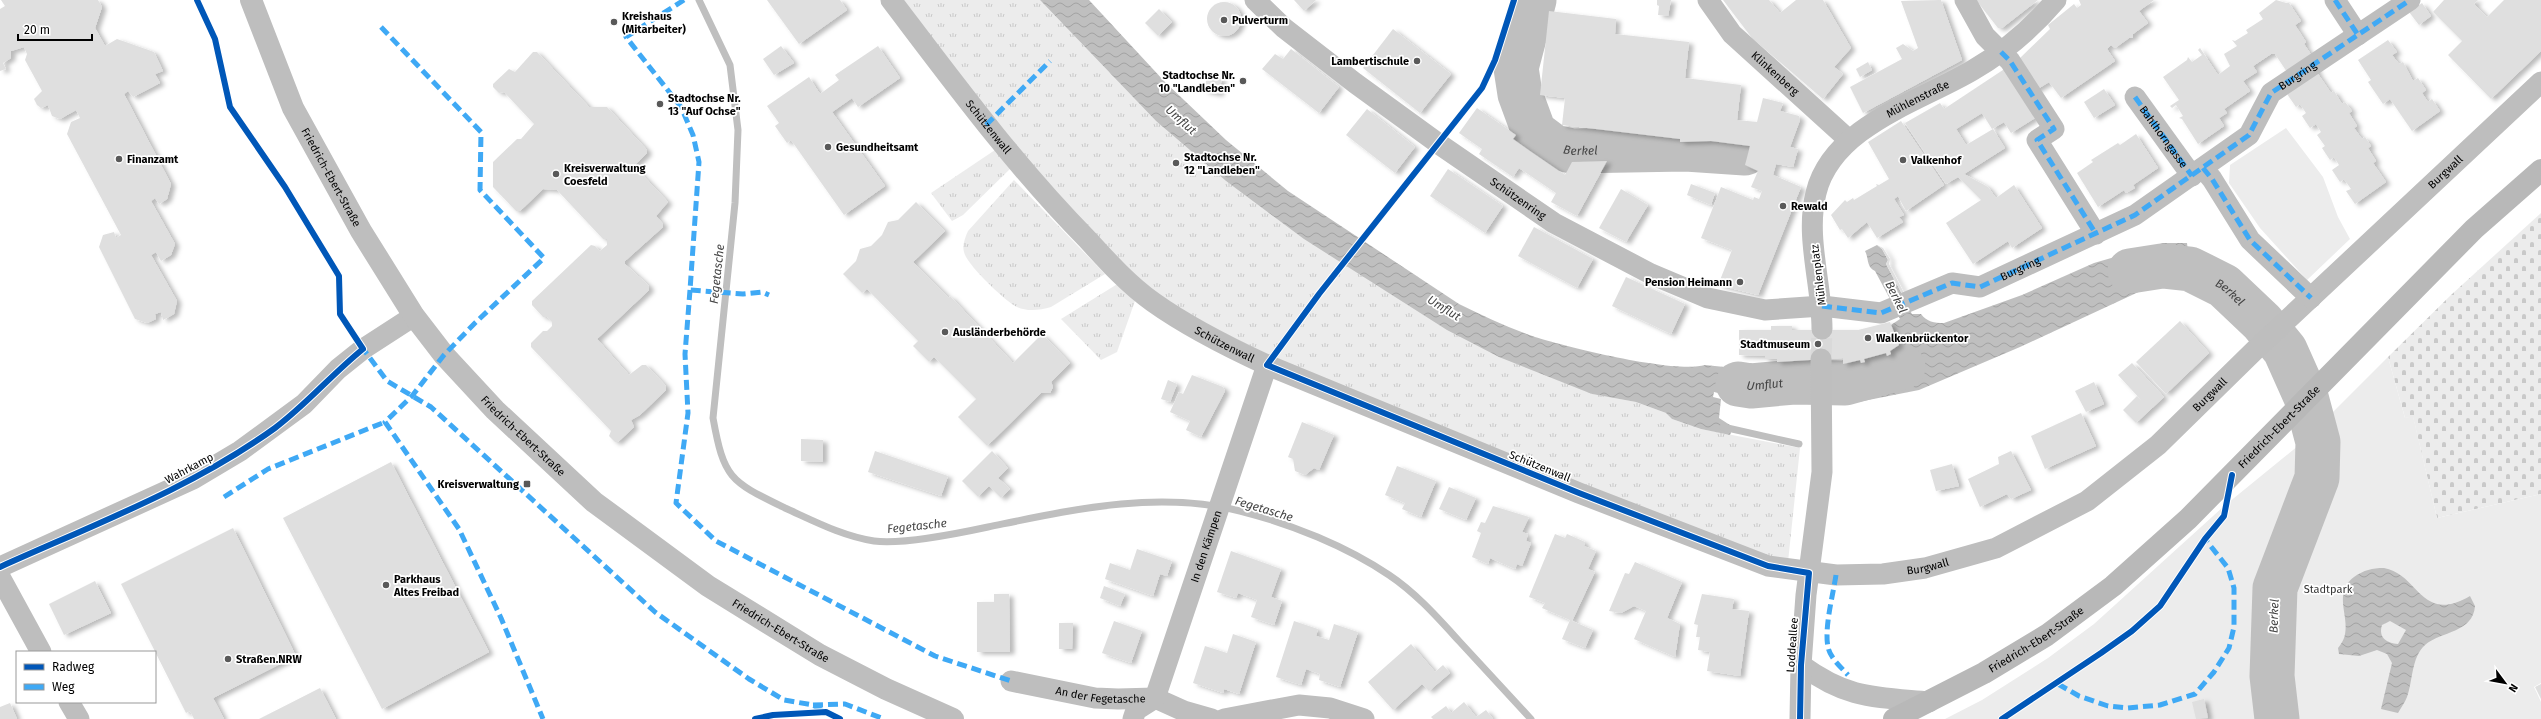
<svg xmlns="http://www.w3.org/2000/svg" width="2541" height="719" font-family="'Fira Sans',sans-serif">
  <defs>
    <pattern id="grass-tufts" width="24" height="20" patternUnits="userSpaceOnUse"><rect width="24" height="20" fill="#ececec"/><path d="M3 7l-1-3M5 7V3M7 7l1-3M15 17l-1-3M17 17v-4M19 17l1-3" fill="none" stroke="#c9c9c9"/></pattern>
    <pattern id="cemetery-stones" width="16" height="16" patternUnits="userSpaceOnUse"><rect width="16" height="16" fill="#ececec"/><path d="M2 7V4a2 2 0 0 1 4 0v3zM10 15v-3a2 2 0 0 1 4 0v3z" fill="#c9c9c9"/></pattern>
    <pattern id="water-waves" width="16" height="10" patternUnits="userSpaceOnUse"><rect width="16" height="10" fill="#bfbfbf"/><path d="M0 5q4-4 8 0t8 0" fill="none" stroke="#a2a2a2"/></pattern>
    <filter id="shadow"><feDropShadow dx="4.5" dy="2.5" stdDeviation="2" flood-color="#0004"/></filter>
  </defs>
  <rect width="100%" height="100%" fill="#fff"/>
  <g fill="url(#grass-tufts)">
    <path d="M901,0H1040L1156,121L1226,181L1305,236L1592,394L1636,402L1666,413L1672,419L1701,429L1800,448L1788,562L1770,559L1318,379L1191,317L1140,281L1062,214Z"/>
    <path d="M995,150L1012,167L963,215L952,221L931,193Z"/>
    <path d="M1014,180L1105,274L1051,307C1040,310 1028,312 1017,307C1006,302 966,264 964,252C962,245 965,238 968,231Z"/>
    <path d="M1119,283L1136,298L1117,352L1101,360L1061,319Z"/>
  </g>
  <path fill="url(#cemetery-stones)" d="M2541,213V494L2437,518L2413,417L2405,418L2388,357L2451,295Z"/>
  <g fill="#ececec">
    <path d="M2286,128L2323,177L2338,217L2350,239L2307,280L2260,228L2229,183L2230,165Z"/>
    <path d="M2388,357L2405,418L2413,416L2437,518L2541,494V683L2534,687L2541,702V719H1945L1982,700L2048,658L2094,624L2223,507L2304,441Z"/>
  </g>
  <g fill="url(#water-waves)" fill-rule="evenodd">
    <path d="M1040,0H1089L1164,81L1226,140L1288,191L1459,304C1484,316 1508,328 1535,337C1567,347 1675,374 1705,365L1764,371L1799,364L1800,402L1775,405L1714,392L1713,397L1721,399L1719,418L1733,427L1730,435L1701,429L1672,419L1666,413L1636,402L1592,394L1499,357L1447,330L1304,239L1226,181L1156,121Z"/>
    <path d="M2163,243H2187L2190,269L2181,281L2171,279L2160,282L2020,347L1919,390L1843,405V364L1860,360L1861,363L1865,362L1864,359L1891,354V325L1900,319L1897,314L1908,307L1912,314H1921C1927,322 1934,323 1944,323L2022,295L2094,263Z"/>
    <path d="M1877,245L1882,249L1888,260L1886,264L1902,294L1890,299L1875,271C1866,267 1869,258 1865,251Z"/>
    <path d="M2384,568C2419,574 2421,625 2470,596L2475,606C2473,633 2441,631 2425,645C2411,658 2413,681 2407,697C2405,702 2401,708 2398,713L2381,709L2392,663L2387,654L2377,650L2359,656L2339,654L2338,648C2359,626 2328,596 2354,577C2364,570 2372,568 2384,568ZM2390,621L2406,630L2398,644C2387,643 2378,638 2382,625Z"/>
  </g>
  <g fill="none" stroke-linecap="round" stroke-linejoin="round">
    <g stroke="#bfbfbf" stroke-width="7">
      <path d="M699,0L730,65L738,130L735,203L713,418C724,479 730,481 785,508C814,521 842,536 874,541C902,545 960,533 988,527C1071,510 1156,490 1240,511C1291,524 1346,546 1389,575C1416,593 1438,618 1459,641C1483,667 1507,693 1531,719"/>
      <path d="M1723,427L1799,444"/>
    </g>
    <g stroke="#bfbfbf" stroke-width="45">
      <path id="s1" d="M1534,0L1516,68L1520,94L1534,132L1554,147L1572,151L1686,149L1745,153"/>
      <path id="s2" d="M2130,271L2162,266L2190,269L2224,286L2262,322L2285,350L2306,397L2318,442L2317,478L2275,588L2272,676L2277,719"/>
      <path id="s3" d="M1738,384L1751,386L1794,382L1845,383L1903,367"/>
    </g>
  </g>
  <g fill="#dfdfdf" filter="url(#shadow)">
    <path d="M1,0H98L102,7L95,28L105,46L117,39L154,52L163,71L155,74L160,83L133,97L128,91L124,94L171,184L167,199L159,204L155,198L151,201L175,244L171,255L161,261L156,252L151,255L177,301L174,314L163,320L161,312L155,314L156,319L147,323L135,319L99,247L103,235L114,232L116,238L121,235L67,134L71,122L80,118L76,110L60,119L52,116L48,105L41,108L37,105L34,99L42,91L25,60L27,54L24,47L11,51V58L3,63L6,69L0,71V9L5,6Z"/>
    <path d="M767,0H840L847,10L799,44Z"/>
    <path d="M1294,0H1316L1304,11Z"/>
    <path d="M1657,0H1671L1668,16L1658,15L1659,6L1657,5Z"/>
    <path d="M1723,0H1769L1780,13L1796,0H1823L1851,48L1834,67L1843,74L1823,99L1752,38Z"/>
    <path d="M1941,0L1962,60L1863,113L1850,87L1902,59L1896,48L1903,44L1913,51L1918,48L1901,1Z"/>
    <path d="M1976,0H2038L2002,28H1998Z"/>
    <path d="M2079,0H2154L2139,11L2148,23L2133,34V38H2129L2115,48L2111,45L2107,49L2115,61L2061,98L2049,82L2023,98L2035,118L2011,133L2004,122L1992,129L1982,113L1956,129L1966,145L1993,129L2005,148L1964,174L1988,187L1996,198L2014,185L2042,228L2012,248L2008,241L1973,264L1946,223L1981,200L1958,177L1946,184L1905,123L1940,103L1944,109L2018,60L2050,29L2048,25L2074,4L2077,8L2081,5Z"/>
    <path d="M2276,0L2286,3L2292,2L2289,3L2301,21L2295,25L2306,42L2304,44L2312,56L2318,74L2331,93L2334,91L2342,104L2345,102L2352,111L2349,113L2357,126L2354,128L2362,139L2365,137L2371,146L2368,148L2376,161L2373,163L2386,182L2355,204L2346,191L2351,189L2344,179L2340,182L2332,170L2339,165L2334,157L2330,160L2322,148L2325,146L2317,135L2321,132L2316,124L2310,128L2302,116L2306,113L2300,104L2296,107L2287,94V72L2275,54H2271L2253,66L2257,72L2243,81L2250,91L2224,109L2227,113L2219,118L2224,126L2198,144L2182,119L2179,118L2183,116L2176,105L2172,108L2170,106L2179,100L2163,77L2187,60L2188,57L2192,62L2202,55L2198,50L2200,48L2218,75L2230,66L2224,54L2237,46L2232,40L2235,41L2248,33L2246,30L2263,19L2259,13Z"/>
    <path d="M2444,0H2478L2474,4L2487,17L2504,0H2541V51L2491,99L2448,55L2462,41L2433,12Z"/>
    <circle cx="1224" cy="19" r="17"/>
    <path d="M2422,3L2431,16L2419,25L2409,12Z"/>
    <path d="M1159,9L1172,22L1158,36L1145,23Z"/>
    <path d="M1549,11L1616,19L1615,34L1689,42L1685,78L1741,85L1737,120L1757,122L1763,98L1783,103L1780,111L1799,116L1800,120L1790,147L1798,149L1793,167L1776,164L1773,175L1801,187L1758,295L1718,285L1732,250L1701,238L1721,187L1753,200L1754,197L1759,199L1762,191L1751,187L1758,171L1745,165L1750,146L1711,141L1680,142V139L1562,125L1565,98L1540,95Z"/>
    <path d="M1393,29L1451,74L1420,113L1363,68Z"/>
    <path d="M2388,40L2397,52L2392,55L2399,64L2403,62L2413,81L2418,78L2426,90L2422,93L2428,102L2432,99L2440,111L2412,131L2390,99L2383,104L2368,82L2371,80L2358,60Z"/>
    <path d="M781,46L794,63L774,75L763,59Z"/>
    <path d="M878,46L900,78L858,107L852,98L832,112L885,186L844,215L791,140L787,143L775,126L779,123L767,106L809,77L820,94L839,80L835,75Z"/>
    <path d="M1291,49L1339,87L1319,113L1262,69L1275,54L1283,59Z"/>
    <path d="M533,52H537L589,107H607L647,150V153L634,166L668,202L656,216L663,224V227L625,261V264L649,286V290L597,339L629,375L642,365H646L666,386V390L640,415L631,420L634,427L618,442H615L609,436L611,431L531,347V343L543,331H547L552,326V322L547,317H543L532,305V301L591,245L595,246L600,251L607,245V239H603L557,190L543,189L520,211H516L493,187V162L517,139H521L534,124L504,92L499,93L493,87V84L509,69L515,72Z"/>
    <path d="M1868,62L1872,70L1860,77L1856,69Z"/>
    <path d="M1207,76L1222,78L1219,94L1204,91Z"/>
    <path d="M2104,89L2115,105L2094,118L2084,102Z"/>
    <path d="M1477,108L1516,135L1513,139L1530,151L1565,175L1572,162L1607,161L1577,216L1551,202L1556,193L1519,168L1513,177L1479,154L1482,149L1459,133Z"/>
    <path d="M1367,109L1415,147L1395,173L1346,135Z"/>
    <path d="M1901,121L1944,185L1906,211L1898,196L1894,199L1904,215L1899,217L1903,222L1877,238L1867,222L1848,238L1842,229L1840,230L1831,215L1845,200L1847,202L1853,198L1854,200L1877,186L1876,184L1879,185L1889,179L1868,142Z"/>
    <path d="M2136,134L2158,168L2133,185L2135,188L2126,193L2124,190L2098,207L2077,173L2093,162L2091,160L2118,143L2120,145Z"/>
    <path d="M1448,169L1503,206L1485,233L1430,196Z"/>
    <path d="M1691,184L1715,193L1711,205L1687,195Z"/>
    <path d="M1621,189L1648,205L1626,242L1599,228Z"/>
    <path d="M916,202L945,231L913,262L949,298L950,296L1013,363L1042,334L1070,363L1051,382L1053,387L1050,393H1041L987,446L958,417L976,399L934,357L929,362L913,346L918,341L867,289L862,293L843,274L856,261L860,249L871,246L882,235L888,222L898,220Z"/>
    <path d="M1534,227L1593,259L1577,288L1518,256Z"/>
    <path d="M1877,245L1883,248L1890,259L1889,264L1904,293L1902,294L1886,264L1888,260L1882,249Z"/>
    <path d="M1626,277L1685,304L1671,334L1612,306Z"/>
    <path d="M2180,321L2209,353L2166,394L2136,362Z"/>
    <path d="M1890,322L1899,345L1890,351L1891,354L1887,356L1886,353L1864,359L1865,362L1861,363L1860,360L1843,364V358L1777,362V359H1765V356L1739,355V330H1771V326H1792V330H1858Z"/>
    <path d="M2132,363L2164,397L2136,423L2123,410L2137,396L2142,401L2118,375Z"/>
    <path d="M1192,375L1223,387L1225,391L1201,437L1186,430L1190,421L1170,412L1179,392L1183,394Z"/>
    <path d="M1168,380L1177,384L1170,402L1161,399Z"/>
    <path d="M2094,382L2104,404L2086,412L2075,391Z"/>
    <path d="M2081,413L2096,446L2045,469L2031,436Z"/>
    <path d="M1302,422L1334,435L1319,470L1314,468L1305,475L1295,471L1293,459L1288,457Z"/>
    <path d="M801,439L823,440V462L801,461Z"/>
    <path d="M875,451L948,476L941,496L868,472Z"/>
    <path d="M992,451L1008,468L998,478L1010,489L1001,498L989,486L978,497L962,481Z"/>
    <path d="M2011,451L2031,490L2011,499L2007,494L1980,507L1968,479L1999,464L1998,457Z"/>
    <path d="M391,462L489,652L382,709L283,518Z"/>
    <path d="M1952,464L1959,486L1936,491L1930,470Z"/>
    <path d="M1397,466L1436,481L1421,517L1402,509L1405,503L1385,495Z"/>
    <path d="M1449,487L1476,498L1466,520L1439,509Z"/>
    <path d="M1493,506L1529,517L1522,532L1528,534L1526,541L1531,543L1522,566L1517,564L1515,569L1490,558L1488,564L1472,557L1481,533L1477,531L1481,522L1485,523Z"/>
    <path d="M233,528L296,656L213,698L224,719H194L190,711L186,713L121,584Z"/>
    <path d="M1555,534L1565,538L1567,534L1585,542L1584,546L1596,551L1588,569L1595,572L1572,621L1593,630L1585,648L1562,639L1570,620L1542,608L1545,603L1529,597Z"/>
    <path d="M1137,549L1172,561L1167,576L1160,574L1153,596L1105,579L1110,563L1130,570Z"/>
    <path d="M1231,551L1281,569L1271,597L1282,601L1274,625L1251,617L1257,600L1238,593L1236,598L1217,592Z"/>
    <path d="M1635,562L1682,582L1667,618L1680,624L1675,657L1634,639L1646,611L1634,606L1621,613L1609,611L1625,573L1629,574Z"/>
    <path d="M95,581L111,613L64,635L49,604Z"/>
    <path d="M1104,586L1125,594L1120,606L1100,598Z"/>
    <path d="M994,594H1009L1010,652H977V602H994Z"/>
    <path d="M1702,594L1734,599L1732,609L1749,611L1740,676L1707,671L1710,652L1698,650L1700,637H1696L1698,625L1694,624Z"/>
    <path d="M1114,621L1142,631L1131,663L1102,653Z"/>
    <path d="M1294,621L1318,629L1316,636L1329,640L1334,624L1358,632L1340,687L1319,680L1320,674L1306,669L1301,685L1276,677Z"/>
    <path d="M1059,623H1073L1072,649H1059Z"/>
    <path d="M1233,634L1256,642L1239,694L1224,689L1223,693L1193,683L1205,646L1227,653Z"/>
    <path d="M1411,644L1435,672L1443,665L1450,673L1429,691L1422,684L1393,710L1368,682Z"/>
    <path d="M2541,684V699L2535,687Z"/>
    <path d="M320,688L336,719H259Z"/>
    <path d="M2204,699L2208,718L2196,719L2192,702Z"/>
    <path d="M1464,702L1476,717L1486,710L1493,719H1433L1431,717L1446,706L1451,713Z"/>
    <path d="M10,703L17,719H0V707Z"/>
  </g>
  <g fill="none" stroke-linecap="round" stroke-linejoin="round">
    <path stroke="#d9d9d9" stroke-width="21" stroke-dasharray="21 10" stroke-linecap="butt" d="M1821,359L1822,329"/>
    <g stroke="#bebebe" stroke-width="21">
      <path id="s4" d="M891,0C954,83 1015,166 1088,240C1108,262 1129,285 1153,302C1188,327 1228,347 1267,365L1579,493L1768,566L1836,575L1883,574L1925,568L1996,548L2087,501L2158,445L2255,350L2541,82"/>
      <path id="s5" d="M1255,0L1284,28L1355,83L1439,144L1554,223L1651,274L1708,298L1765,310L1822,306L1881,313L1952,283L1980,287L2135,215L2249,135L2271,93L2410,0"/>
      <path id="s6" d="M1708,0L1732,34L1849,140"/>
      <path d="M1965,0L1985,36L2010,61L2054,129L2037,140L2096,234"/>
      <path d="M2335,0L2358,35"/>
      <path id="s7" d="M2135,97L2192,176"/>
      <path d="M2203,168L2212,179L2250,240L2311,298"/>
      <path id="s8" d="M1822,329C1822,284 1805,237 1816,193C1832,126 1921,101 1973,70C2004,52 2033,27 2056,0"/>
      <path d="M0,567L193,479L240,451L304,404L338,369L363,349L414,316"/>
      <path d="M0,577L41,652"/>
      <path d="M1801,665C1848,699 1873,697 1929,702"/>
      <path id="s9" d="M1011,681L1095,698L1118,699L1155,698L1184,711L1212,719"/>
      <path d="M69,702L79,719"/>
      <path id="s10" d="M1133,719L1136,710L1155,698L1267,365"/>
      <path d="M1224,719L1299,705L1330,708L1364,719"/>
      <path d="M1800,719L1801,665L1806,595L1822,472L1821,359"/>
    </g>
    <path stroke="#bebebe" stroke-width="22" id="s11" d="M251,0L293,108L361,231L414,316L444,355L495,410L594,502L708,586L820,655L886,689L953,719"/>
    <path stroke="#b8b8b8" stroke-width="22" id="s12" d="M1894,719L1984,673L2047,635L2113,586L2188,519L2474,229L2541,170"/>
    <g stroke="#3fa9f5" stroke-width="5" stroke-dasharray="10 5" stroke-linecap="butt">
      <path d="M684,0L626,37L681,107L693,135L699,162L690,290L743,294L762,292L769,295"/>
      <path d="M2335,0L2358,35"/>
      <path d="M381,27L481,132L480,190L544,258L475,323L444,355L412,396L385,422L459,529L501,618L543,719"/>
      <path d="M2001,52L2010,61L2054,129L2037,140L2096,234"/>
      <path d="M2135,97L2192,176"/>
      <path d="M986,125L1050,61"/>
      <path d="M2203,168L2212,179L2250,240L2311,298"/>
      <path d="M690,290L685,354L688,413L676,503L716,541L935,656L1011,681"/>
      <path id="s13" d="M1822,306L1881,313L1952,283L1980,287L2135,215L2249,135L2271,93L2410,0"/>
      <path d="M361,346L387,381L431,407L655,612L749,679L784,700L813,705L823,711"/>
      <path d="M224,497L268,469L385,422"/>
      <path d="M1836,575C1833,595 1824,628 1828,647C1830,658 1841,667 1848,675"/>
      <path d="M2058,684L2079,696L2108,706L2128,708L2160,705L2195,694L2214,672L2229,648L2234,627V588L2228,568L2205,539"/>
      <path d="M813,705L845,704L884,719"/>
    </g>
    <defs>
      <g id="cycleway">
        <path d="M1514,0L1495,60L1482,88L1319,294L1267,365L1579,493L1768,566L1809,573L1801,665L1800,719"/>
        <path d="M0,567C93,525 192,488 275,428C307,404 332,374 363,349L340,314L339,276L285,187L230,107L215,39L197,0"/>
        <path d="M755,719L773,715L826,712L840,719"/>
        <path d="M2002,719L2101,653L2132,631L2160,606L2205,539L2224,516L2232,475"/>
      </g>
    </defs>
    <use href="#cycleway" stroke="#fff" stroke-width="8"/>
    <use href="#cycleway" stroke="#0057b8" stroke-width="6"/>
  </g>
  <g fill="#595959" stroke="#fff" stroke-width="1.5">
    <circle cx="1224" cy="20" r="4"/>
    <circle cx="614" cy="22" r="4"/>
    <circle cx="1417" cy="61" r="4"/>
    <circle cx="1243" cy="81" r="4"/>
    <circle cx="660" cy="104" r="4"/>
    <circle cx="828" cy="147" r="4"/>
    <circle cx="119" cy="159" r="4"/>
    <circle cx="1903" cy="160" r="4"/>
    <circle cx="1176" cy="163" r="4"/>
    <circle cx="556" cy="174" r="4"/>
    <circle cx="1783" cy="206" r="4"/>
    <circle cx="1740" cy="282" r="4"/>
    <circle cx="945" cy="332" r="4"/>
    <circle cx="1868" cy="338" r="4"/>
    <circle cx="1818" cy="344" r="4"/>
    <rect x="523" y="480" width="8" height="8" rx="2"/>
    <circle cx="386" cy="585" r="4"/>
    <circle cx="228" cy="659" r="4"/>
  </g>
  <g text-anchor="middle" stroke-width="3.5" stroke-linejoin="round" paint-order="stroke">
    <g font-size="11" font-weight="bold" fill="#000" stroke="#fff" text-anchor="start">
      <text x="622" y="20">Kreishaus<tspan x="622" dy="13">(Mitarbeiter)</tspan></text>
      <text x="1232" y="24">Pulverturm</text>
      <text x="1409" y="65" text-anchor="end">Lambertischule</text>
      <text x="1235" y="79" text-anchor="end">Stadtochse Nr.<tspan x="1235" dy="13">10 "Landleben"</tspan></text>
      <text x="668" y="102">Stadtochse Nr.<tspan x="668" dy="13">13 "Auf Ochse"</tspan></text>
      <text x="836" y="151">Gesundheitsamt</text>
      <text x="1184" y="161">Stadtochse Nr.<tspan x="1184" dy="13">12 "Landleben"</tspan></text>
      <text x="127" y="163">Finanzamt</text>
      <text x="1911" y="164">Valkenhof</text>
      <text x="564" y="172">Kreisverwaltung<tspan x="564" dy="13">Coesfeld</tspan></text>
      <text x="1791" y="210">Rewald</text>
      <text x="1732" y="286" text-anchor="end">Pension Heimann</text>
      <text x="953" y="336">Ausländerbehörde</text>
      <text x="1876" y="342">Walkenbrückentor</text>
      <text x="1810" y="348" text-anchor="end">Stadtmuseum</text>
      <text x="519" y="488" text-anchor="end">Kreisverwaltung</text>
      <text x="394" y="583">Parkhaus<tspan x="394" dy="13">Altes Freibad</tspan></text>
      <text x="236" y="663">Straßen.NRW</text>
    </g>
    <g font-size="11" fill="#000" stroke="#fff">
      <text dy="4" stroke="none"><textPath href="#s6" startOffset="100">Klinkenberg</textPath></text>
      <text dy="4" stroke="none"><textPath href="#s13" startOffset="554">Burgring</textPath></text>
      <text dy="4" stroke="none"><textPath href="#s8" startOffset="280">Mühlenstraße</textPath></text>
      <text dy="4" stroke="none"><textPath href="#s4" startOffset="160">Schützenwall</textPath></text>
      <text dy="4" stroke="none"><textPath href="#s7" startOffset="49">Bahlhorngasse</textPath></text>
      <text dy="4" stroke="none"><textPath href="#s4" startOffset="1892">Burgwall</textPath></text>
      <text dy="4" stroke="none"><textPath href="#s11" startOffset="195">Friedrich-Ebert-Straße</textPath></text>
      <text dy="4" stroke="none"><textPath href="#s5" startOffset="330">Schützenring</textPath></text>
      <text dy="4" stroke="none"><textPath href="#s13" startOffset="209">Burgring</textPath></text>
      <text transform="translate(1818 275) rotate(-97)" y="4">Mühlenplatz</text>
      <text dy="4" stroke="none"><textPath href="#s4" startOffset="484">Schützenwall</textPath></text>
      <text dy="4" stroke="none"><textPath href="#s4" startOffset="1568">Burgwall</textPath></text>
      <text dy="4" stroke="none"><textPath href="#s12" startOffset="487">Friedrich-Ebert-Straße</textPath></text>
      <text dy="4" stroke="none"><textPath href="#s11" startOffset="519">Friedrich-Ebert-Straße</textPath></text>
      <text transform="translate(1540 466) rotate(22)" y="4">Schützenwall</text>
      <text transform="translate(189 468) rotate(-28)" y="4">Wahrkamp</text>
      <text dy="4" stroke="none"><textPath href="#s10" startOffset="192">In den Kämpen</textPath></text>
      <text dy="4" stroke="none"><textPath href="#s4" startOffset="1232">Burgwall</textPath></text>
      <text dy="4" stroke="none"><textPath href="#s11" startOffset="843">Friedrich-Ebert-Straße</textPath></text>
      <text dy="4" stroke="none"><textPath href="#s12" startOffset="163">Friedrich-Ebert-Straße</textPath></text>
      <text transform="translate(1792 645) rotate(-86)" y="4">Loddeallee</text>
      <text dy="4" stroke="none"><textPath href="#s9" startOffset="91">An der Fegetasche</textPath></text>
    </g>
    <g font-size="11" fill="#333" stroke="#fff">
      <text x="2328" y="593">Stadtpark</text>
    </g>
    <g font-size="12" font-style="italic" fill="#444" stroke="#fff">
      <text transform="translate(1181 120) rotate(42)" y="4">Umflut</text>
      <text dy="4" stroke="none"><textPath href="#s1" startOffset="189">Berkel</textPath></text>
      <text transform="translate(717 274) rotate(-84)" y="4">Fegetasche</text>
      <text dy="4" stroke="none"><textPath href="#s2" startOffset="107">Berkel</textPath></text>
      <text transform="translate(1896 297) rotate(64)" y="4">Berkel</text>
      <text transform="translate(1444 308) rotate(32)" y="4">Umflut</text>
      <text dy="4" stroke="none"><textPath href="#s3" startOffset="27">Umflut</textPath></text>
      <text transform="translate(1264 509) rotate(17)" y="4">Fegetasche</text>
      <text transform="translate(917 526) rotate(-6)" y="4">Fegetasche</text>
      <text transform="translate(2274 616) rotate(-88)" y="4">Berkel</text>
    </g>
  </g>
  <rect x="16" y="651" width="140" height="52" fill="#ffffff" stroke="#999999"/>
  <rect x="24" y="664" width="20" height="6" fill="#0057b8" stroke="#999999"/>
  <text x="52" y="671" font-size="12" fill="#000000">Radweg</text>
  <rect x="24" y="684" width="20" height="6" fill="#3fa9f5" stroke="#999999"/>
  <text x="52" y="691" font-size="12" fill="#000000">Weg</text>
  <g transform="translate(2505 683) rotate(122)" stroke="#ffffff" stroke-width="3" paint-order="stroke">
  <path d="M0-3L7 15L0 10L-7 15Z" fill="#000000"/>
  <text y="-6" font-size="11" font-weight="bold" text-anchor="middle" fill="#000000">N</text>
  </g>
  <path d="M18 34v6h74v-6" fill="none" stroke="#000000" stroke-width="2"/>
  <text x="24" y="34" font-size="12" fill="#000000" stroke="#ffffff" stroke-width="3" paint-order="stroke">20 m</text>
</svg>
